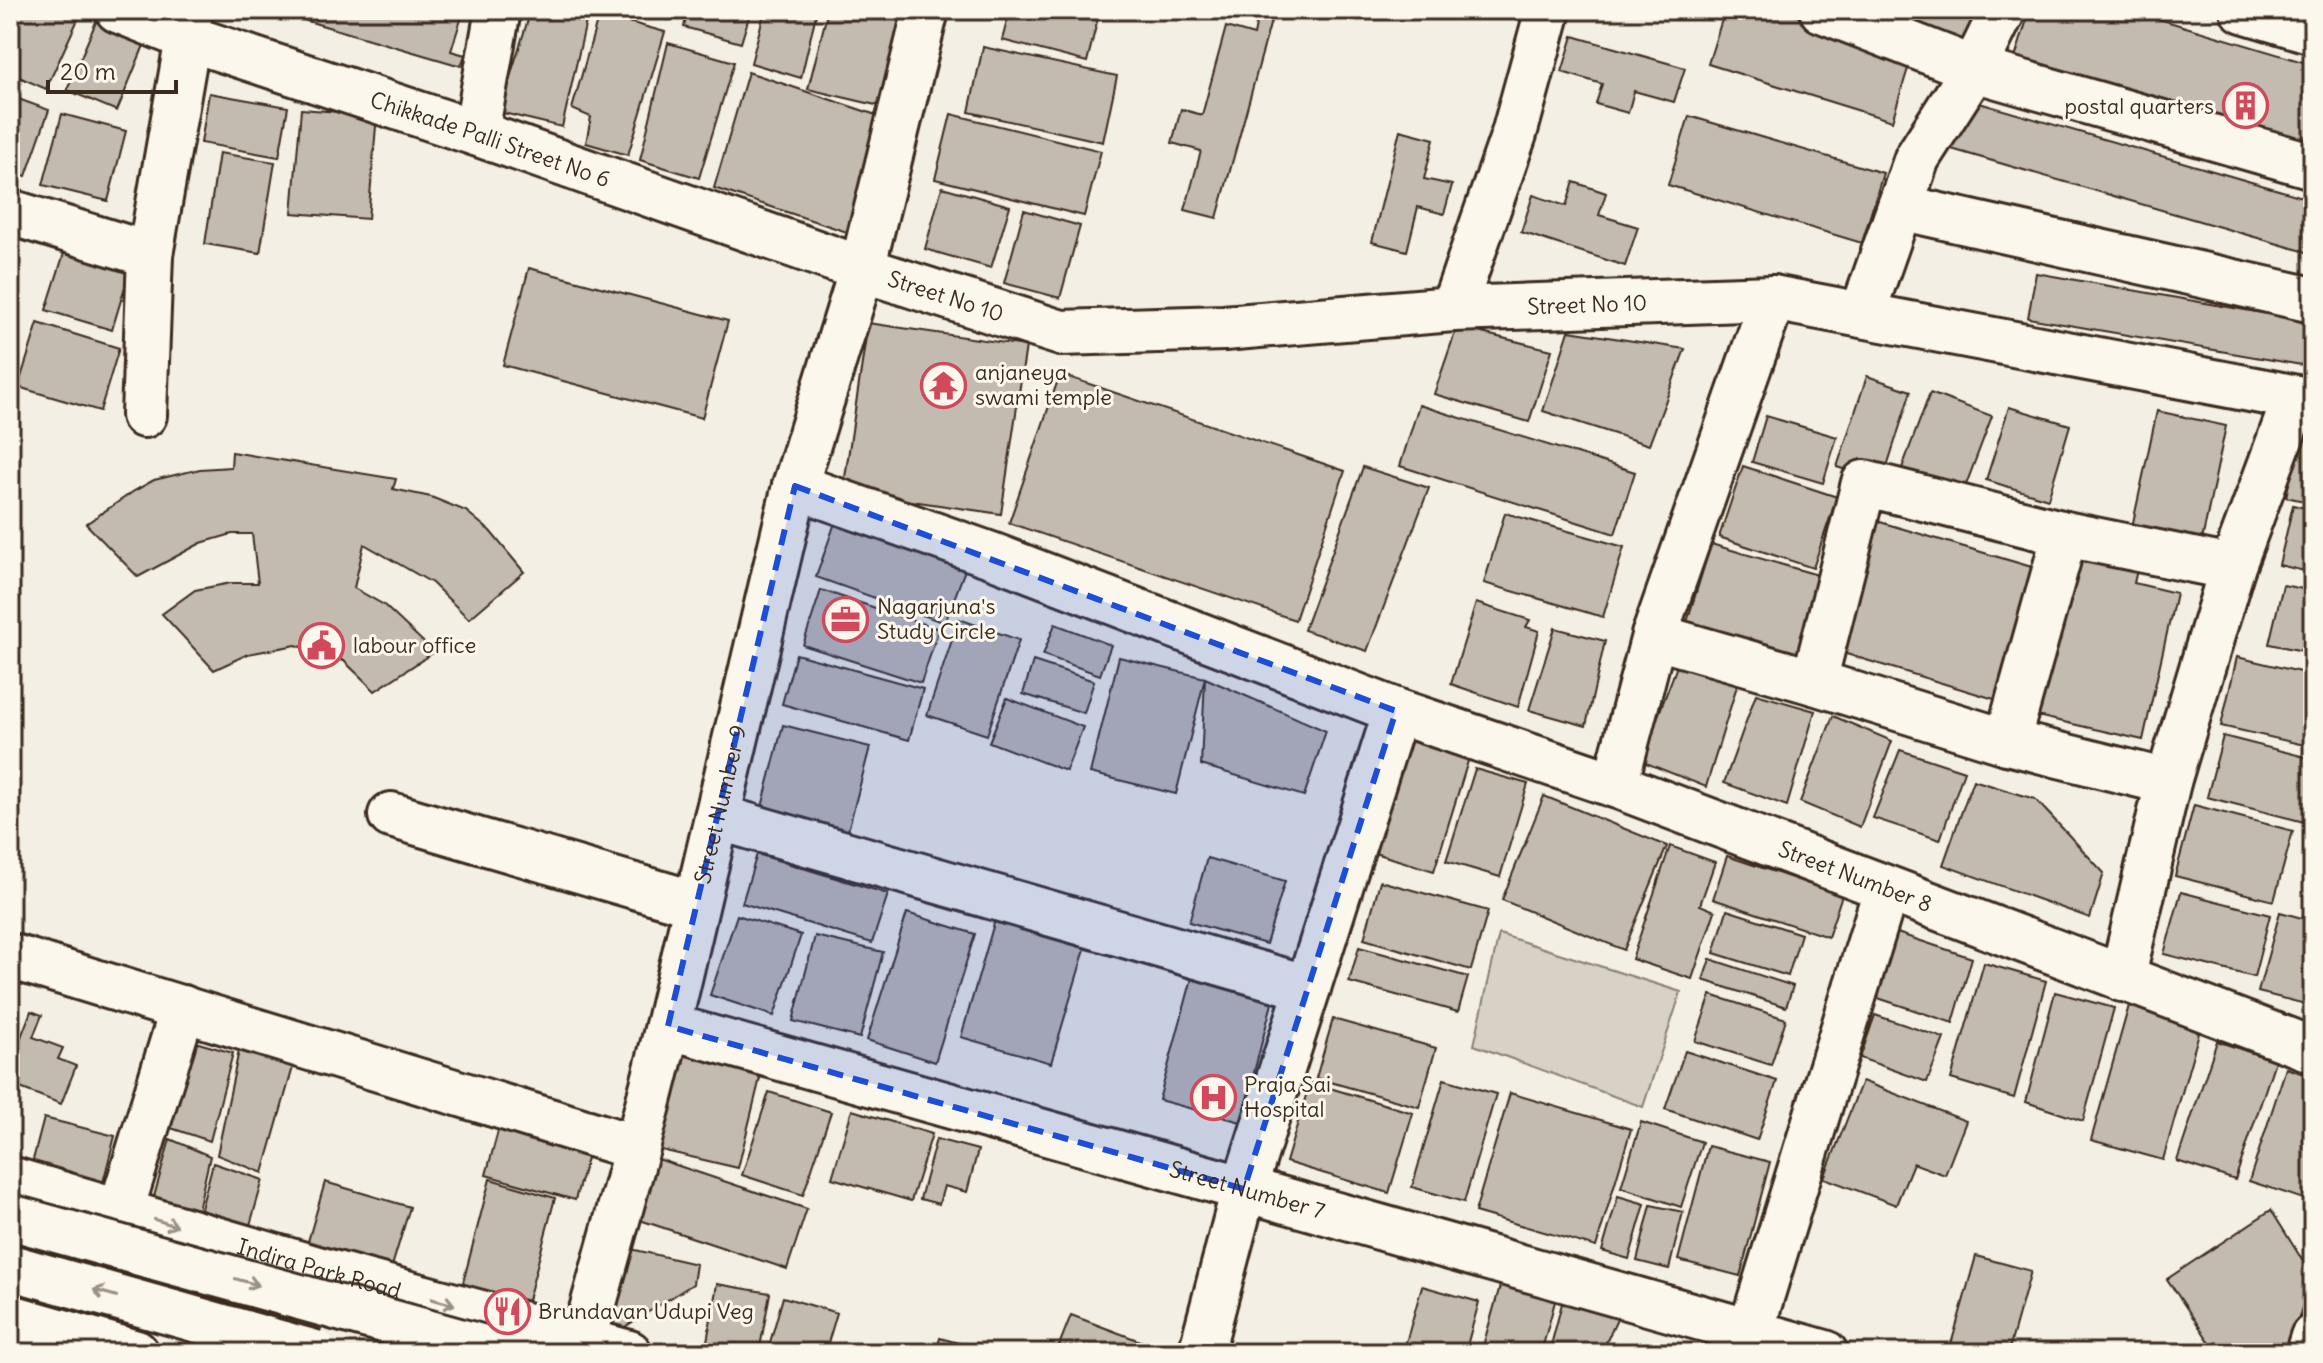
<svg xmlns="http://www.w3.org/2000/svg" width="2323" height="1363" font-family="Delius,sans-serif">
  <rect width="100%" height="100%" fill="#f3efe4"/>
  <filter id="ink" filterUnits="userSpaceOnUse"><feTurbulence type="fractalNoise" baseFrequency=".0125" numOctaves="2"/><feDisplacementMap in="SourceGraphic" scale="16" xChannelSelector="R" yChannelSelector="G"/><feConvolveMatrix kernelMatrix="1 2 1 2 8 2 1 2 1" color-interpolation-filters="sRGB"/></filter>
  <g filter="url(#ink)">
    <path fill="#d8d1c6" stroke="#8a7e72" stroke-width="2" d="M1499,934L1681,992L1643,1107L1474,1045Z"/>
    <g fill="#c3bbb0" stroke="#3b2a1e" stroke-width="2">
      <path d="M10,10H69L80,15L46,89L10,73Z"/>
      <path d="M307,10H451L463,13L451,51L465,55L461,66L304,20Z"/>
      <path d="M531,10H563L587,17L562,127L499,112Z"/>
      <path d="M627,10H671L668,20Z"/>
      <path d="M688,10H751L741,43L684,27Z"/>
      <path d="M765,10H817L801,78L751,63Z"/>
      <path d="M828,10H906L880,106L808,89Z"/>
      <path d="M1010,10H1100L1087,62L1002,40Z"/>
      <path d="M1232,10H1274L1217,218L1185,210L1201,151L1172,143L1181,109L1202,115L1226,27L1254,35L1257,20L1231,13Z"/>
      <path d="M1725,10H1778L1913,52L1892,121L1708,64Z"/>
      <path d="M1916,10H1988L1975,48L1911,26Z"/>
      <path d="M2030,10H2129L2313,65V147L2015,58Z"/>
      <path d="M599,14L665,32L628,155L586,143L591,117L572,109Z"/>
      <path d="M98,17L147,38L117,111L67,90Z"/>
      <path d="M1573,36L1685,68L1674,102L1634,91L1628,113L1596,104L1602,84L1562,72Z"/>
      <path d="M668,43L734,62L699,178L640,160Z"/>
      <path d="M983,47L1117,76L1103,142L969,112Z"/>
      <path d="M748,72L882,117L853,234L714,188Z"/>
      <path d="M209,93L288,107L279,157L201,143Z"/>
      <path d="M10,96L49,110L26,176L10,171Z"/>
      <path d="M1962,98L2313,200V254L1948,148Z"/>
      <path d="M301,109L377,115L368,219L292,213Z"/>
      <path d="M62,114L126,131L108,201L43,185Z"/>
      <path d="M951,114L1101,151L1084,216L935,179Z"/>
      <path d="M1689,116L1883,173L1862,243L1668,185Z"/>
      <path d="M1400,130L1434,139L1424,179L1452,185L1444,214L1418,207L1407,251L1372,242Z"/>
      <path d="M219,153L275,162L260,253L205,244Z"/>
      <path d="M1574,182L1606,193L1599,215L1638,227L1625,266L1521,232L1533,195L1566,206Z"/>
      <path d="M942,187L1010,206L991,268L925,249Z"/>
      <path d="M1024,210L1080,226L1060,298L1004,283Z"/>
      <path d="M65,250L130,270L112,330L46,310Z"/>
      <path d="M529,268L728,321L702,418L503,365Z"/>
      <path d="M2036,273L2313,322V367L2028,318Z"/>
      <path d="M38,323L119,348L100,411L18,387Z"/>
      <path d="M868,323L1026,346L1001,514L843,491Z"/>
      <path d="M1457,327L1552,350L1529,422L1434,394Z"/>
      <path d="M1569,331L1685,349L1649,445L1543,411Z"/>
      <path d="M1060,374L1345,471L1295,620L1009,523Z"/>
      <path d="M1867,376L1911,391L1882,482L1837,467Z"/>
      <path d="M1930,393L1992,416L1964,490L1902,468Z"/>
      <path d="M1419,405L1635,472L1615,534L1400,466Z"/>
      <path d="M2009,407L2070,425L2048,499L1986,480Z"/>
      <path d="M2157,411L2226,426L2201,545L2131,532Z"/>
      <path d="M1766,416L1837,437L1823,483L1752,462Z"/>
      <path d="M2301,428L2313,430V503L2286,497Z"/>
      <path d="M232,452L396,479L393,489L431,497L466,511L490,531L524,572L469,619L432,583L364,544L354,588L384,605L434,652L375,691L344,661L296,645L248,654L214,670L162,614L195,590L231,583H258L252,534H232L201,543L138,577L86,524L134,491L154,480L200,469L231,467Z"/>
      <path d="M1743,466L1837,497L1813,568L1719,537Z"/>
      <path d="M1363,467L1429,488L1367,651L1304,630Z"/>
      <path d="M2293,505L2313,510V573L2279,565Z"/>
      <path d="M1505,513L1624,547L1603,617L1484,583Z"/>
      <path d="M1870,519L2045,571L2004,702L1830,649Z"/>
      <path d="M836,520L966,567L945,623L816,577Z"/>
      <path d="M2077,543L2140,557L2134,583L2176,593L2143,740L2037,716Z"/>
      <path d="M1711,544L1821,576L1797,655L1687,622Z"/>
      <path d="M2283,585L2313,591V653L2269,644Z"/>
      <path d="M821,590L939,629L921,683L803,645Z"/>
      <path d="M1476,603L1530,620L1526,627L1539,631L1518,707L1451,684Z"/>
      <path d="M959,619L1019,640L987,735L927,715Z"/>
      <path d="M1055,624L1111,645L1100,675L1043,655Z"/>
      <path d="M1555,628L1605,641L1586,726L1529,710Z"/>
      <path d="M796,654L923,689L909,740L782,704Z"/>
      <path d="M1119,657L1205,678L1176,794L1090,773Z"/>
      <path d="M2237,657L2313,675V747L2221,726Z"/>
      <path d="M1680,658L1739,679L1706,787L1641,761Z"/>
      <path d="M1033,661L1094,681L1084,713L1023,694Z"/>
      <path d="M1205,678L1326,731L1304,796L1201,765Z"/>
      <path d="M1756,694L1815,711L1787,806L1724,783Z"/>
      <path d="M1007,698L1083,727L1066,771L989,742Z"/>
      <path d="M1833,716L1892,741L1860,827L1800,802Z"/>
      <path d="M783,725L870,747L845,842L759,819Z"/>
      <path d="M1406,726L1473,745L1434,871L1368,851Z"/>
      <path d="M2223,736L2313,759V788L2304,822L2207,797Z"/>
      <path d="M1900,750L1964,771L1940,840L1873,818Z"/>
      <path d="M1475,769L1528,784L1500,877L1446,861Z"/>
      <path d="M1973,780L2035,799L2104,873L2090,918L1943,865Z"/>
      <path d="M1544,796L1667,846L1624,950L1502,900Z"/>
      <path d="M2194,805L2293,831L2274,901L2175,876Z"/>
      <path d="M1670,846L1715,862L1700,905L1715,911L1692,979L1632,959Z"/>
      <path d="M757,854L888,894L872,943L742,903Z"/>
      <path d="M1727,856L1842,895L1828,937L1713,899Z"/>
      <path d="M1207,858L1285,881L1266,944L1189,922Z"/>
      <path d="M1380,881L1488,911L1471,970L1364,939Z"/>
      <path d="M2181,892L2270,915L2254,977L2164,954Z"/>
      <path d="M1727,910L1801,934L1788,976L1714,953Z"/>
      <path d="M2280,912L2313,921V1006L2258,992Z"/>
      <path d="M907,913L975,934L935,1062L867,1040Z"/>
      <path d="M997,913L1088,939L1051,1063L961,1037Z"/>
      <path d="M737,915L801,935L774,1016L710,995Z"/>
      <path d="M1894,932L1972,958L1953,1023L1875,997Z"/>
      <path d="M815,936L883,952L860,1038L793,1021Z"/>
      <path d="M1359,947L1468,977L1458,1012L1349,982Z"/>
      <path d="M1710,959L1793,986L1786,1007L1703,980Z"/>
      <path d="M1984,963L2046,981L2014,1098L1951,1079Z"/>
      <path d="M1195,967L1276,988L1241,1122L1159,1100Z"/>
      <path d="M10,991L19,994L10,1044Z"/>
      <path d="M2055,992L2114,1008L2083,1121L2026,1102Z"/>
      <path d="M1711,995L1786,1019L1771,1065L1695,1041Z"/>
      <path d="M2130,1002L2202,1022L2163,1160L2091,1140Z"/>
      <path d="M31,1011L42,1015L33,1037L63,1048L58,1059L76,1066L61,1104L10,1084V1066Z"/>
      <path d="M1875,1015L1944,1038L1927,1082L1860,1058Z"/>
      <path d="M1333,1019L1436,1048L1419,1107L1316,1078Z"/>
      <path d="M241,1041L297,1053L263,1173L217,1155Z"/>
      <path d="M2217,1041L2275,1061L2235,1180L2177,1161Z"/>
      <path d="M195,1042L233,1053L210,1141L171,1128Z"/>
      <path d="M1685,1051L1777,1081L1757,1140L1665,1109Z"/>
      <path d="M680,1054L761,1074L738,1168L657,1149Z"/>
      <path d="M2286,1068L2313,1077V1202L2249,1181Z"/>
      <path d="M1444,1079L1496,1094L1464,1202L1412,1187Z"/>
      <path d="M1862,1081L1966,1121L1945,1175L1913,1163L1896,1205L1824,1178Z"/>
      <path d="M1310,1082L1413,1113L1389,1193L1286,1162Z"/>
      <path d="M769,1092L831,1112L803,1195L742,1175Z"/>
      <path d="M1510,1093L1631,1129L1596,1247L1475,1212Z"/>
      <path d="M10,1100L15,1101L10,1127Z"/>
      <path d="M852,1110L932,1134L911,1201L832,1178Z"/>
      <path d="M44,1118L115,1136L99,1198L28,1179Z"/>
      <path d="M501,1120L591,1144L575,1200L486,1175Z"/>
      <path d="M1641,1122L1702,1142L1681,1207L1621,1187Z"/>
      <path d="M170,1139L210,1156L195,1223L150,1211Z"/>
      <path d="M936,1139L978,1150L967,1192L944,1186L939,1204L920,1199Z"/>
      <path d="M1708,1146L1770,1162L1740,1276L1678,1260Z"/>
      <path d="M652,1157L807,1209L787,1269L631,1217Z"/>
      <path d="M213,1163L263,1180L246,1239L198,1220Z"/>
      <path d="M490,1179L555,1198L523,1319L459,1298Z"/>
      <path d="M325,1182L410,1207L389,1276L305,1252Z"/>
      <path d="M1618,1196L1645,1204L1629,1259L1602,1251Z"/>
      <path d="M1651,1205L1683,1212L1669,1269L1637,1261Z"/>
      <path d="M2271,1210L2313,1277L2286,1353H2217L2167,1279Z"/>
      <path d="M631,1249L696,1264L693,1284L607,1338Z"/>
      <path d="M1976,1256L2031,1271L2008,1353H1967L1950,1348Z"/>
      <path d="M1502,1279L1557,1294L1541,1353H1481Z"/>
      <path d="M717,1284L770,1293L759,1353H705Z"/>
      <path d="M1422,1286L1479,1302L1465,1353H1403Z"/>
      <path d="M1565,1292L1623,1307L1601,1353H1549Z"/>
      <path d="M783,1297L837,1313L825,1353H767Z"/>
      <path d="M1071,1315L1172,1353H1056Z"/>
      <path d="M940,1338L995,1353H936Z"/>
      <path d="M10,1341L39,1350L38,1353H10Z"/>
      <path d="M1714,1342L1713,1353H1696Z"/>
    </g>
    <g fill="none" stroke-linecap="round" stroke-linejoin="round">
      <defs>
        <g id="minor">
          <path id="s1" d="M118,10L188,38L476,133L862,269L1061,333L1224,328L1453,309L1773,298L2313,401"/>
          <path d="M1822,10L1974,69L2313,166"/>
          <path d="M2243,10L2313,31"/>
          <path d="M476,133L498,10"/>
          <path d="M1900,207L2313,300"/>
          <path d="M10,212L150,255"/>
          <path d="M1453,309L1514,134L1548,10"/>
          <path d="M1862,315L1917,158L1974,69L2003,10"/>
          <path d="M144,415L150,255L188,38L189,10"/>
          <path id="s2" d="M795,486L994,556L1396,711L1615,785L2313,1050"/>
          <path d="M1654,636L1773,298"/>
          <path d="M1814,682L1864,483L2065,534L2232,568"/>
          <path d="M2007,742L2065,534"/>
          <path d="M1615,785L1654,636L1814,682L2007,742L2168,782"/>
          <path d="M391,815L696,904"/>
          <path d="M717,817L1308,988"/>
          <path d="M10,956L637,1148"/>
          <path d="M2122,979L2168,782L2232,568L2295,399"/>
          <path id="s3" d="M668,1026L1825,1353"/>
          <path d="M121,1210L183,1008"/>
          <path id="s4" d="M584,1339L637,1148L668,1026L795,486L862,269L926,10"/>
          <path d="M1201,1353L1244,1189L1396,711"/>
          <path d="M1744,1353L1886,890"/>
          <path d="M2308,1353L2313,1337"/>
        </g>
        <g id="major">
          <path id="s5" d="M10,1179L321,1270L629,1353"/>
          <path d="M10,1317L136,1353"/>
        </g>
      </defs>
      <use href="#minor" stroke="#3b2a1e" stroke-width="50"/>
      <use href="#major" stroke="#3b2a1e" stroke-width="50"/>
      <use href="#minor" stroke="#fbf7ec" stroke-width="44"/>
      <use href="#major" stroke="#fbf7ec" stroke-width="44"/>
      <defs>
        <g id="major-bridge">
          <path d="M10,1217L502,1353"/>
          <path d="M10,1267L315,1353"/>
        </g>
      </defs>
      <use href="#major-bridge" stroke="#3b2a1e" stroke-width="50" stroke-linecap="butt"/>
      <use href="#major-bridge" stroke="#fbf7ec" stroke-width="44"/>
    </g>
    <defs><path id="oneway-shaft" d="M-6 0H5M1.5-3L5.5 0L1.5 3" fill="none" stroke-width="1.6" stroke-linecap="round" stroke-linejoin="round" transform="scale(2)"/></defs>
    <g stroke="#9b9085">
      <use href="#oneway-shaft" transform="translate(166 1223) rotate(17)"/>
      <use href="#oneway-shaft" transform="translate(247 1282) rotate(16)"/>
      <use href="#oneway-shaft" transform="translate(105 1293) rotate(-164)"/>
      <use href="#oneway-shaft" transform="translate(443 1302) rotate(15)"/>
    </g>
  </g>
  <path fill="#1d4ed8" fill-opacity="0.2" stroke="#1d4ed8" stroke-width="6" stroke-dasharray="16 10" stroke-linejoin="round" d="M795,486L1396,711L1244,1189L668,1026Z"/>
  <defs>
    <symbol id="building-ring" viewBox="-11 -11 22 22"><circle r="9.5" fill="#fbf7ec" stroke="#d1495b" stroke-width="1.5"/><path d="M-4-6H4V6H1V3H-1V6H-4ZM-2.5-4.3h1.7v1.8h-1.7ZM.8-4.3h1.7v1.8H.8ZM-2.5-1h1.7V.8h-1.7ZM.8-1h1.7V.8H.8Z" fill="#d1495b"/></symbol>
    <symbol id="temple-ring" viewBox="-11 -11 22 22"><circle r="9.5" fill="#fbf7ec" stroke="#d1495b" stroke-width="1.5"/><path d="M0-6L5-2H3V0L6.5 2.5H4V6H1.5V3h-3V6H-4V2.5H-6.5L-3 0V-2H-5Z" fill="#d1495b"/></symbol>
    <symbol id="office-ring" viewBox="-11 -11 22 22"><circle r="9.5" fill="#fbf7ec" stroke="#d1495b" stroke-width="1.5"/><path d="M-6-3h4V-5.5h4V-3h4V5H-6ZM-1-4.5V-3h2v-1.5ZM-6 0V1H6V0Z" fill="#d1495b"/></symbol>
    <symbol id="civic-ring" viewBox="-11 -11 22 22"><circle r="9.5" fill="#fbf7ec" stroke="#d1495b" stroke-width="1.5"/><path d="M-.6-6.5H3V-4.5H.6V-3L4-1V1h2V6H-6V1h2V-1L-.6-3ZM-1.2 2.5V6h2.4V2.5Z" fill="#d1495b"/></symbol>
    <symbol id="hospital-ring" viewBox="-11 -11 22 22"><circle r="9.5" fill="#fbf7ec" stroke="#d1495b" stroke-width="1.5"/><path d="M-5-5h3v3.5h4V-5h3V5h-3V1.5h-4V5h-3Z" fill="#d1495b"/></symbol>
    <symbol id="restaurant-ring" viewBox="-11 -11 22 22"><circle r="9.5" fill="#fbf7ec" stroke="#d1495b" stroke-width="1.5"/><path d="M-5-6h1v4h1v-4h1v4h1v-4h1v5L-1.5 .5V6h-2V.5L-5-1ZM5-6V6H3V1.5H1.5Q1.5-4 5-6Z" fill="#d1495b"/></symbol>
  </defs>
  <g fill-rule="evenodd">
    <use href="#building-ring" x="2220" y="80" width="51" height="51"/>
    <use href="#temple-ring" x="918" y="360" width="51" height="51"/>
    <use href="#office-ring" x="820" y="594" width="51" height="51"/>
    <use href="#civic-ring" x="296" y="620" width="51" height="51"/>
    <use href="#hospital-ring" x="1188" y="1072" width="51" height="51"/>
    <use href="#restaurant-ring" x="482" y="1286" width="51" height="51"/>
  </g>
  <g text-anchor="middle" stroke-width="6" stroke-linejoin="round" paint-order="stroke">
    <g font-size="22" fill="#3b2a1e" stroke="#fbf7ec" text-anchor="start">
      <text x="2214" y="114" text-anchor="end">postal quarters</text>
      <text x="975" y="380">anjaneya<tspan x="975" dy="25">swami temple</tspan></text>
      <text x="877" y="614">Nagarjuna's<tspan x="877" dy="25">Study Circle</tspan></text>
      <text x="353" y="653">labour office</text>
      <text x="1244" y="1092">Praja Sai<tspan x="1244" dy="25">Hospital</tspan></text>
      <text x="538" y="1319">Brundavan Udupi Veg</text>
    </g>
    <g font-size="22" fill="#3b2a1e" stroke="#fbf7ec">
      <text dy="8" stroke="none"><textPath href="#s1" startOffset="394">Chikkade Palli Street No 6</textPath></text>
      <text dy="8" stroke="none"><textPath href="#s1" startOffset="876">Street No 10</textPath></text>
      <text dy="8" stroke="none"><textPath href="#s1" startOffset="1524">Street No 10</textPath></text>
      <text dy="8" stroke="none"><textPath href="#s4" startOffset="552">Street Number 9</textPath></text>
      <text dy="8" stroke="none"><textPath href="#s2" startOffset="1130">Street Number 8</textPath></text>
      <text dy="8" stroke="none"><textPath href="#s3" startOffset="602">Street Number 7</textPath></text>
      <text dy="8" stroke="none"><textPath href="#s5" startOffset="322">Indira Park Road</textPath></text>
    </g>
  </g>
  <rect width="2323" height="1363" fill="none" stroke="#fbf7ec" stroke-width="40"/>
  <rect x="20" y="20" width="2283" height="1323" fill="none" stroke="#3b2a1e" stroke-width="3" filter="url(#ink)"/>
  <path d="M48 80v12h128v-12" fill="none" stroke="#3b2a1e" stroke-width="4"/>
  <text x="60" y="80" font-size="24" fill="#3b2a1e" stroke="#fbf7ec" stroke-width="6" paint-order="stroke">20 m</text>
</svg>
